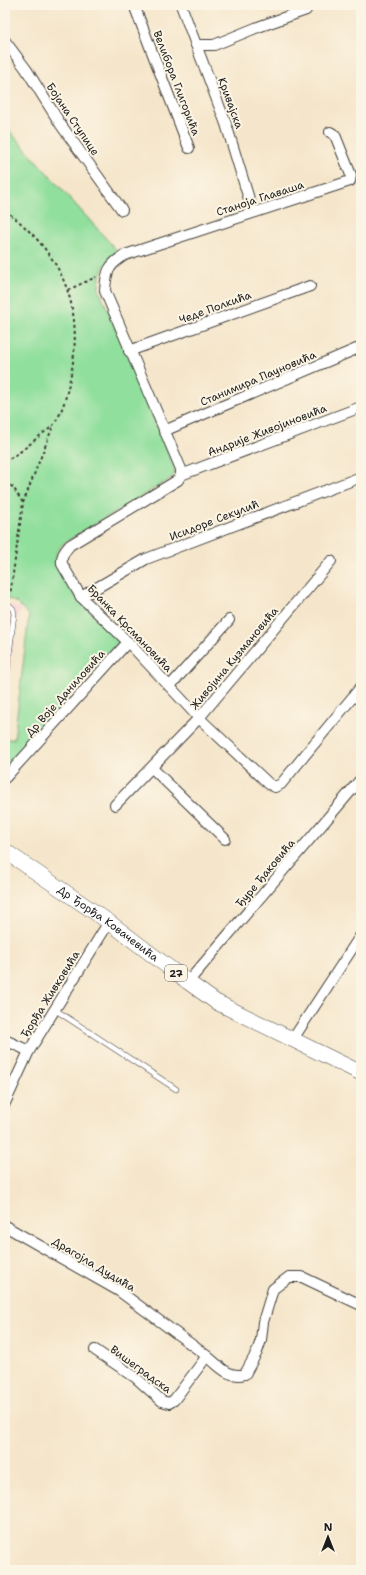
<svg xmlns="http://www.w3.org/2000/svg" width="366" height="1575" font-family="'Shantell Sans',sans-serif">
  <rect width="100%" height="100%" fill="#fcf5e5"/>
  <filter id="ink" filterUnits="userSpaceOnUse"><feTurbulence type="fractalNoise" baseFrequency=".025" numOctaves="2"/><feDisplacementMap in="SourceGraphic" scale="8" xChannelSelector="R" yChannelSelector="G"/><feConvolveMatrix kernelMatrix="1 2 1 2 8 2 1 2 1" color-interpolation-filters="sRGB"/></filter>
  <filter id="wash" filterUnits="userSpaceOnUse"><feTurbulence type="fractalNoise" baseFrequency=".012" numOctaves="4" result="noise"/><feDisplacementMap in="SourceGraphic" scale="16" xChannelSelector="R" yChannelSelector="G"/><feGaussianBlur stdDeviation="0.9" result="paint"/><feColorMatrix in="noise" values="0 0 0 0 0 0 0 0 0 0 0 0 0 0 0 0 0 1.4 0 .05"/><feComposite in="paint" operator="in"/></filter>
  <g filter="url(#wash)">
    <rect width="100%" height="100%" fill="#f5e6cb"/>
    <path fill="#f7cfd3" d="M5,603L21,609L17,621L12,653L7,691L5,717Z"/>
    <path fill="#91df9d" stroke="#567e5c" d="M5,126L120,254C102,264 100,270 99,289L175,469L174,474L172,478L64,543C59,549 55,553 56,562L75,596L121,640L5,771V741L6,739H14L29,615L16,602L5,598Z"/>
  </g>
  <g filter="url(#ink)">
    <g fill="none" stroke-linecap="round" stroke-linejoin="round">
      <defs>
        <g id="service">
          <path d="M5,601L13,609L14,614L5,687"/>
          <path d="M54,1009L176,1089"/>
        </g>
        <g id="minor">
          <path d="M134,5L189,148"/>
          <path d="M181,5L226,124L253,212"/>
          <path d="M5,41L26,69L61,125L122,210"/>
          <path d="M196,45H214L258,27L306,10"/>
          <path d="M330,132L335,135L351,175L350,181L125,255C108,265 106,272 105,291L181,469V475L178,480L70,545C65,551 61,555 62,564L81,597L128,642L199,718L269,784L275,787L281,784L361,687"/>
          <path d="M129,351L310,286"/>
          <path d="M164,431L361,347"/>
          <path d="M181,475L361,407"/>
          <path d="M81,597L146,559L361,477"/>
          <path d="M170,686L229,620"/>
          <path d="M152,768L225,839"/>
          <path d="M5,778L128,642"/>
          <path d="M115,805L199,718L331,561"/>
          <path d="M188,982L361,779"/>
          <path d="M293,1039L361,935"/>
          <path d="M5,1040L29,1051"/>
          <path d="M5,1103L29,1051L109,922"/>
          <path d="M5,1226L119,1291L207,1356"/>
          <path d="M95,1350L135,1377L162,1401L169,1403L174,1400L207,1356C219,1366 229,1379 245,1374L257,1352L261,1340L263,1322L273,1289L289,1277H302L361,1305"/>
        </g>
        <g id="primary">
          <path id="s1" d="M5,851L109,922L188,982L216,1002L361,1073"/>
        </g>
      </defs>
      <use href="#service" stroke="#3d3a36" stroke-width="6"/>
      <use href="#minor" stroke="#3d3a36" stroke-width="12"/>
      <use href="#primary" stroke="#3d3a36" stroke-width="16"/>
      <g stroke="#3d3a36" stroke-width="2" stroke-dasharray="3 3" stroke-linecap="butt">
        <path d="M5,211C15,217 24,226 33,235C72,276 82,323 70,379C67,393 63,412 54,424C51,428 46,431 42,434C30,444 19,454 5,461"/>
        <path d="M68,290L96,277"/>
        <path d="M5,483L13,487L23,503L10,595"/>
        <path d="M23,503L53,426"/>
      </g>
      <use href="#service" stroke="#fff" stroke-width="5"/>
      <use href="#minor" stroke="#fff" stroke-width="10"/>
      <use href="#primary" stroke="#fff" stroke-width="15"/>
    </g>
  </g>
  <g text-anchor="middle" stroke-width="4" stroke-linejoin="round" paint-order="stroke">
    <rect fill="#fcf5e5" stroke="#5f5d58" stroke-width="1" x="165" y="965" width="22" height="16" rx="3"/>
    <g font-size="10" font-weight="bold" fill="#1c1c1c">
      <text x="176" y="977">27</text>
    </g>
    <g font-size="11" fill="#1c1c1c" stroke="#fcf5e5">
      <text transform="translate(177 83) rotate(69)" y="4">Велибора Глигорића</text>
      <text transform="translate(231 103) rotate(70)" y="4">Кривајска</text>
      <text transform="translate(73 119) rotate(56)" y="4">Бојана Ступице</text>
      <text transform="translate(260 198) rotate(-18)" y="4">Станоја Главаша</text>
      <text transform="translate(215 307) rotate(-20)" y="4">Чеде Полкића</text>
      <text transform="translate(258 378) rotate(-23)" y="4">Станимира Пауновића</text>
      <text transform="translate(267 430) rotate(-21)" y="4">Андрије Живојиновића</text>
      <text transform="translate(214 520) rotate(-21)" y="4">Исидоре Секулић</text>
      <text transform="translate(130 628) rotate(46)" y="4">Бранка Крсмановића</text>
      <text transform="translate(234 658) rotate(-50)" y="4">Живојина Кузмановића</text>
      <text transform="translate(65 693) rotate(-48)" y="4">Др Воје Даниловића</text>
      <text transform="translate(265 873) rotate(-50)" y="4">Ђуре Ђаковића</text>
      <text dy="4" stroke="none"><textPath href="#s1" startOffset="126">Др Ђорђа Ковачевића</textPath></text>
      <text transform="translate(50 994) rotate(-58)" y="4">Ђорђа Живковића</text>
      <text transform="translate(94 1264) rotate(31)" y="4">Драгојла Дудића</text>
      <text transform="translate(141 1369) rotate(36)" y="4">Вишеградска</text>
    </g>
  </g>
  <rect width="366" height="1575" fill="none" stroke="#fcf5e5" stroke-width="20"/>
  <g transform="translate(328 1537)" stroke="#fcf5e5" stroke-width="3" paint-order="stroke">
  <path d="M0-3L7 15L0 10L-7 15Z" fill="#1c1c1c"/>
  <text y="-6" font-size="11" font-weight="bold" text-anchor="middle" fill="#1c1c1c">N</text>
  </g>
</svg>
